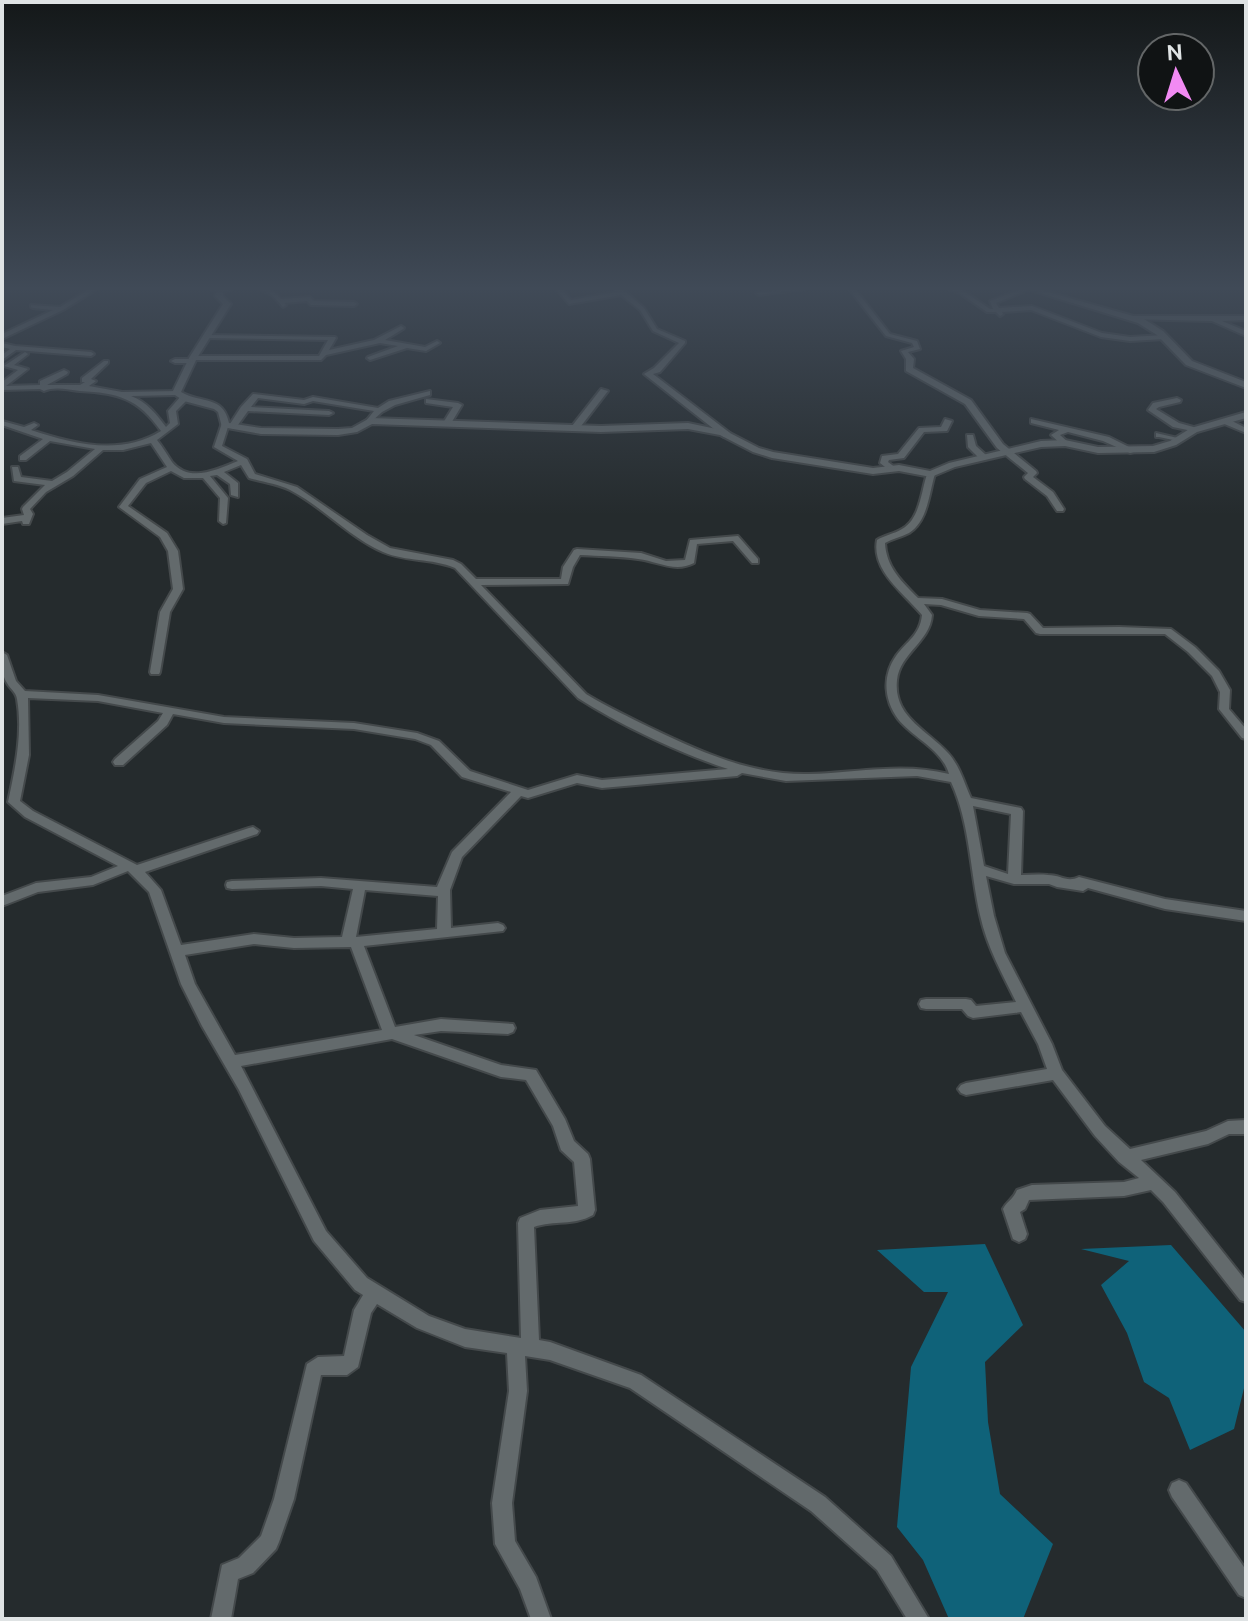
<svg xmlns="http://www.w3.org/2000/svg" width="1248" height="1621" font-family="Ubuntu,sans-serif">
  <rect width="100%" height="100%" fill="#252b2d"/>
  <g fill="#0f6279">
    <path d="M985,1244L1023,1325L985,1362L988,1422L1000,1494L1053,1544L1023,1619H949L923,1560L897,1527L911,1367L948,1292H924L877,1250Z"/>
    <path d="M1171,1245L1246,1332V1380L1234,1429L1190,1450L1169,1398L1144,1382L1127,1333L1101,1285L1129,1261L1081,1249Z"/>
  </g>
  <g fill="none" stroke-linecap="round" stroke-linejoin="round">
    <defs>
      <g id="minor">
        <path d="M90,289H97L63,310L2,339V334L53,310L33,308L31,307V305L60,307Z"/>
        <path d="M223,289H232L220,293L217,291Z"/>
        <path d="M259,289C269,288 275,292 281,299L310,297L314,301L354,302L357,304L354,306L311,305L307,301L284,303L286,305L283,307L272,295Z"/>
        <path d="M556,289H562L571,300L617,292L614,289H620L626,292L644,308L657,329L685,341V343L660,372L653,374L730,433V437H724L644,374L654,368L679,343L653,331L640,310L621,295L569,304Z"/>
        <path d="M786,289H804L759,295L756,293Z"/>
        <path d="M849,289H855L890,334L917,341L920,349L908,352L914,359L913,368L971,400L1003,444L1036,471L1037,473L1033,477L1053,492L1064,509L1063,511H1057L1047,496L1025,479L1024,477L1028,473L997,448L965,404L906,371V359L901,351L914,347L912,343L886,336Z"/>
        <path d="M948,289L962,290L990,309H993L990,301L1022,289H1030L996,303L999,308L1032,306L1102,333L1130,337L1164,335L1167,337L1164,339L1130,341L1101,337L1031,310L1002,312L1003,314L1000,316L996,312H987L958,292Z"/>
        <path d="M1124,316H1246V320L1222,321L1246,331V336L1212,321L1126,319L1124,318Z"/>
        <path d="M401,326L404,328L403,329L385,340L425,347L437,341L440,343L426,351L407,348L370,360L367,358L368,357L398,346L380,343L326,355L321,360H194L191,363H175L171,361L175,359H190L193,356H319L328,340L203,338V336L205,335L335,337L336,338L329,350L374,340Z"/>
        <path d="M2,343L15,346L91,352L94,354L91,356L16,350L2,360V355L10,349L2,347Z"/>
        <path d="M25,352L28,354L27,355L14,365L28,369L6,386L40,385V381L64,370L68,372L67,374L47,385H80L85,382H82V378L104,361H108V363L91,379L96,381L89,386L122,392L179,391L180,393L176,395L131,396C147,402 156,414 166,427L170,423L168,411L181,396H187V400L176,411L178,424L157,440C163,447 167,455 172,462C189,483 216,470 238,461L214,447L222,423H228V427L241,407L253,394L304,400L313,397L378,408L389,401L430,391V395L395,405L382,412L370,423L366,421L374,411L313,401L304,404L258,398L251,407L329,411L333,413L329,415L248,411L235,429L228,427L222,446L247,459L255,474L297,487L367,535L390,548L453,560L461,564L476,579H561L563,567L574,550L577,549L641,553L666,561L685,560L690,540L738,536L758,559V563H752L733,541L697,544L694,563C675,573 657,561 638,559C619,556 599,556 580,555L573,567L568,584L481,585L586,694C607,707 629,717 651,728C701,752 751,775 808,774C855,773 903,762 949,774C942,749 913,738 898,719C884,700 882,676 896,656C907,641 920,635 922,615C905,594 871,571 877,540C885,535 894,534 902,529C920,519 921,492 927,474L931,472L935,474C929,493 928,521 909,533C901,537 892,539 885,543C886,567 902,582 918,598L942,599L980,610L1027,613L1030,614L1043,628L1119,627L1171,629L1195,647L1219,671L1230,690L1229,709L1246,729V739L1242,738L1219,709L1220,692L1212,676L1188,652L1165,634H1040L1036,633L1024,619L979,616L941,605L924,604L932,615C930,642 900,653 897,680C893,717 927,730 948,753C960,766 964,783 971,798L1021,808L1023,811L1021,875C1030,875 1039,874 1048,875C1061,875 1067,883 1079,877L1165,899L1246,911V921L1165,909L1088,888L1083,891L1057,887L1049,884H1014L986,876L994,916L1005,953L1052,1044L1062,1070L1105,1126L1130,1149L1206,1131L1228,1121L1246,1120V1134H1229L1208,1144L1141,1160L1175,1192L1246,1281V1302L1240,1300L1163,1202L1151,1190L1124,1196L1029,1200L1025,1209L1020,1212L1027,1234L1025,1239L1019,1242L1013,1239L1003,1209C1007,1201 1013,1200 1017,1190L1032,1185L1124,1182L1139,1178L1119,1162L1095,1136L1053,1080L966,1095L961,1093L958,1089L961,1085L966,1083L1047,1069L1038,1044L1021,1012L973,1018L968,1016L962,1009H926L921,1008L919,1004L921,1000L926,999H966L971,1000L976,1006L1016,1002C1002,973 987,947 980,915C970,871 970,823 951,782L917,776L786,781L742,773L737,776L602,788L577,783L528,798L521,796L462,857L450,890L451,928L498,923L503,925L505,928L503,931L364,946L395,1027L441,1019L513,1024L515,1028L513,1032L508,1034L441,1031L414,1035L501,1065L536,1070L565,1119L574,1141L588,1154L590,1159L595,1210L593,1215C574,1226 554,1220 534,1227L539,1340L550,1342L641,1375L825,1497L891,1556L929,1619H907L877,1570L811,1511L630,1388L550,1360L525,1356L527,1391L512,1503L515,1541L536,1577L551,1619H531L520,1589L495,1544L492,1503L509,1391L507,1353L465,1347L417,1328L377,1304L371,1313L358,1367L347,1375H321L294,1499L279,1542L276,1549L253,1573L238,1579L231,1619H211L222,1565L239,1558L261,1536L274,1499L307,1364L318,1357L344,1356L354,1310L363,1295L355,1290L314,1241L239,1090L202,1026L181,984L149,892L128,871L93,885L38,892L2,906V896L36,883L91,877L118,866L25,817L8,802C15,769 23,733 17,699C16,692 11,690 7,683C1,674 2,663 2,652L7,655L16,681L25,691L98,695L224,717L354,723L417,733L439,741L470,771L528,790L577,775L602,780L728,769C679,753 622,726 578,698L455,568C432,558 406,562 383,552C349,537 323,507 290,490C278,484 263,482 249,478L241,465L224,472L238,483V497L231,495L230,484L217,475L210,476L228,498L226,523L223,524L219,521L220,498L203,478H184L171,471L146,483L128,506L167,533L178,551L183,589L170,612L160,672L159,674H151L150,672L160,612L173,589L168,551L160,537L119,507L140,479L167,467L151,443L123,450H103L73,476L46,492L30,509L33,514L29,524H23L22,521L2,524V518L24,515L22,509L23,507L45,485L14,481L12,467H18L21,477L52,481L67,472L95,449L50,441L26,460H20V456L43,439L2,425V421L24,427L34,423L38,425L31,430C73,444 121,456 161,431C138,398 118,393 80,391C69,390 55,386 44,391L40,389L2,390V382L18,370L4,366ZM28,698L98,701L163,713L158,721L115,759L113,762L115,765H123L167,725L173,714L224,723L354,729L415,739L431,745L462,777L511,792L452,852L437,887L321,878L232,881L227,882L226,885L227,888L232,889L321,886L353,889L342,937L294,938L254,934L181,945L161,890L145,872L257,834L259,831L253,827L249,828L137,865L33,811L20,801L29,755ZM973,806L1011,814L1008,874L984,866ZM365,890L438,896L437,929L356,937ZM254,944L294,948L351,947L382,1030L235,1055L195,984L185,955ZM392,1039L501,1077L526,1080L553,1126L561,1150L574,1162L578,1206L540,1210L520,1218L518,1223L521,1338L465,1329L429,1316L367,1278L326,1231L241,1066Z"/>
        <path d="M601,389L608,391L578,430H572V426Z"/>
        <path d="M1177,398L1181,400L1180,402L1159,407L1156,409L1179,423L1197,428V432L1173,427L1148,410L1153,403Z"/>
        <path d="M426,399L458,403L462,405L450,425H447L443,423L453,407L426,403Z"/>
        <path d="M945,419L952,421L947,431L924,432L904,458L889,460L888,462L896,468L895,470H889L880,463L882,456L898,454L919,428L941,427Z"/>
        <path d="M1031,419L1109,437L1137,451L1130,453L1103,441L1068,432L1060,435L1069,443L1062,445L1051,435L1059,430L1031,423Z"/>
        <path d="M1222,419H1228L1246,428V433L1222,423Z"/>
        <path d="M1156,433L1182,439L1178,441L1159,437H1156Z"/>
        <path d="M967,435H973L976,446L986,455V459H980L968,447Z"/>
        <path d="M1179,1480L1186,1483L1246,1570V1598L1239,1595L1172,1497L1169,1490L1172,1483Z"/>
      </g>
      <g id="tertiary">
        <path d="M211,289H223V296L231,304L197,358L181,392C202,404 223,395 229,423L261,428L338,429L352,428L370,418L601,426L688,423L726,431L759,448L773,452L873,468L899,465L930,471L949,463L1041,441L1065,440L1098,447L1153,446L1170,441L1191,428L1246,412V418L1197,432L1176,445L1154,452L1098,453L1065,446L1041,447L955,467L931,477L899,471L873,474L772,458L753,452L720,435L688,429L601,432L372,424L357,432L338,435L261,434L222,427L218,412L214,409L184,401L172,393L189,358L223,304L215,296L216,292Z"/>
        <path d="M1027,289H1037L1144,319L1163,331L1192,361L1246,382V388L1186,365L1157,335L1138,323Z"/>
      </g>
    </defs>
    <use href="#minor" stroke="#44494b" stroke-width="4"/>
    <use href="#tertiary" stroke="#44494b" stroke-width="4"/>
    <use href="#minor" fill="#636a6c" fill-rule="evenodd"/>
    <use href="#tertiary" fill="#636a6c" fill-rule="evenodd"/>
  </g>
  <linearGradient id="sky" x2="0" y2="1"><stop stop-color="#141819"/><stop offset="0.56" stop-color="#404a57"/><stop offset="1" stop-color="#404a57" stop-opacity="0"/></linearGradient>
  <rect width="1248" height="515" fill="url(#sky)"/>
  <rect width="1248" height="1621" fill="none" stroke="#dfe3e4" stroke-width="8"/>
  <g transform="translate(1176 72) rotate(356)"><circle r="38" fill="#101314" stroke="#636667" stroke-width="2"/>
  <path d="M0-6L14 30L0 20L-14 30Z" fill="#f28af3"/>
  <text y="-12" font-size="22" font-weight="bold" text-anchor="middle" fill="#dfe3e4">N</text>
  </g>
</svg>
